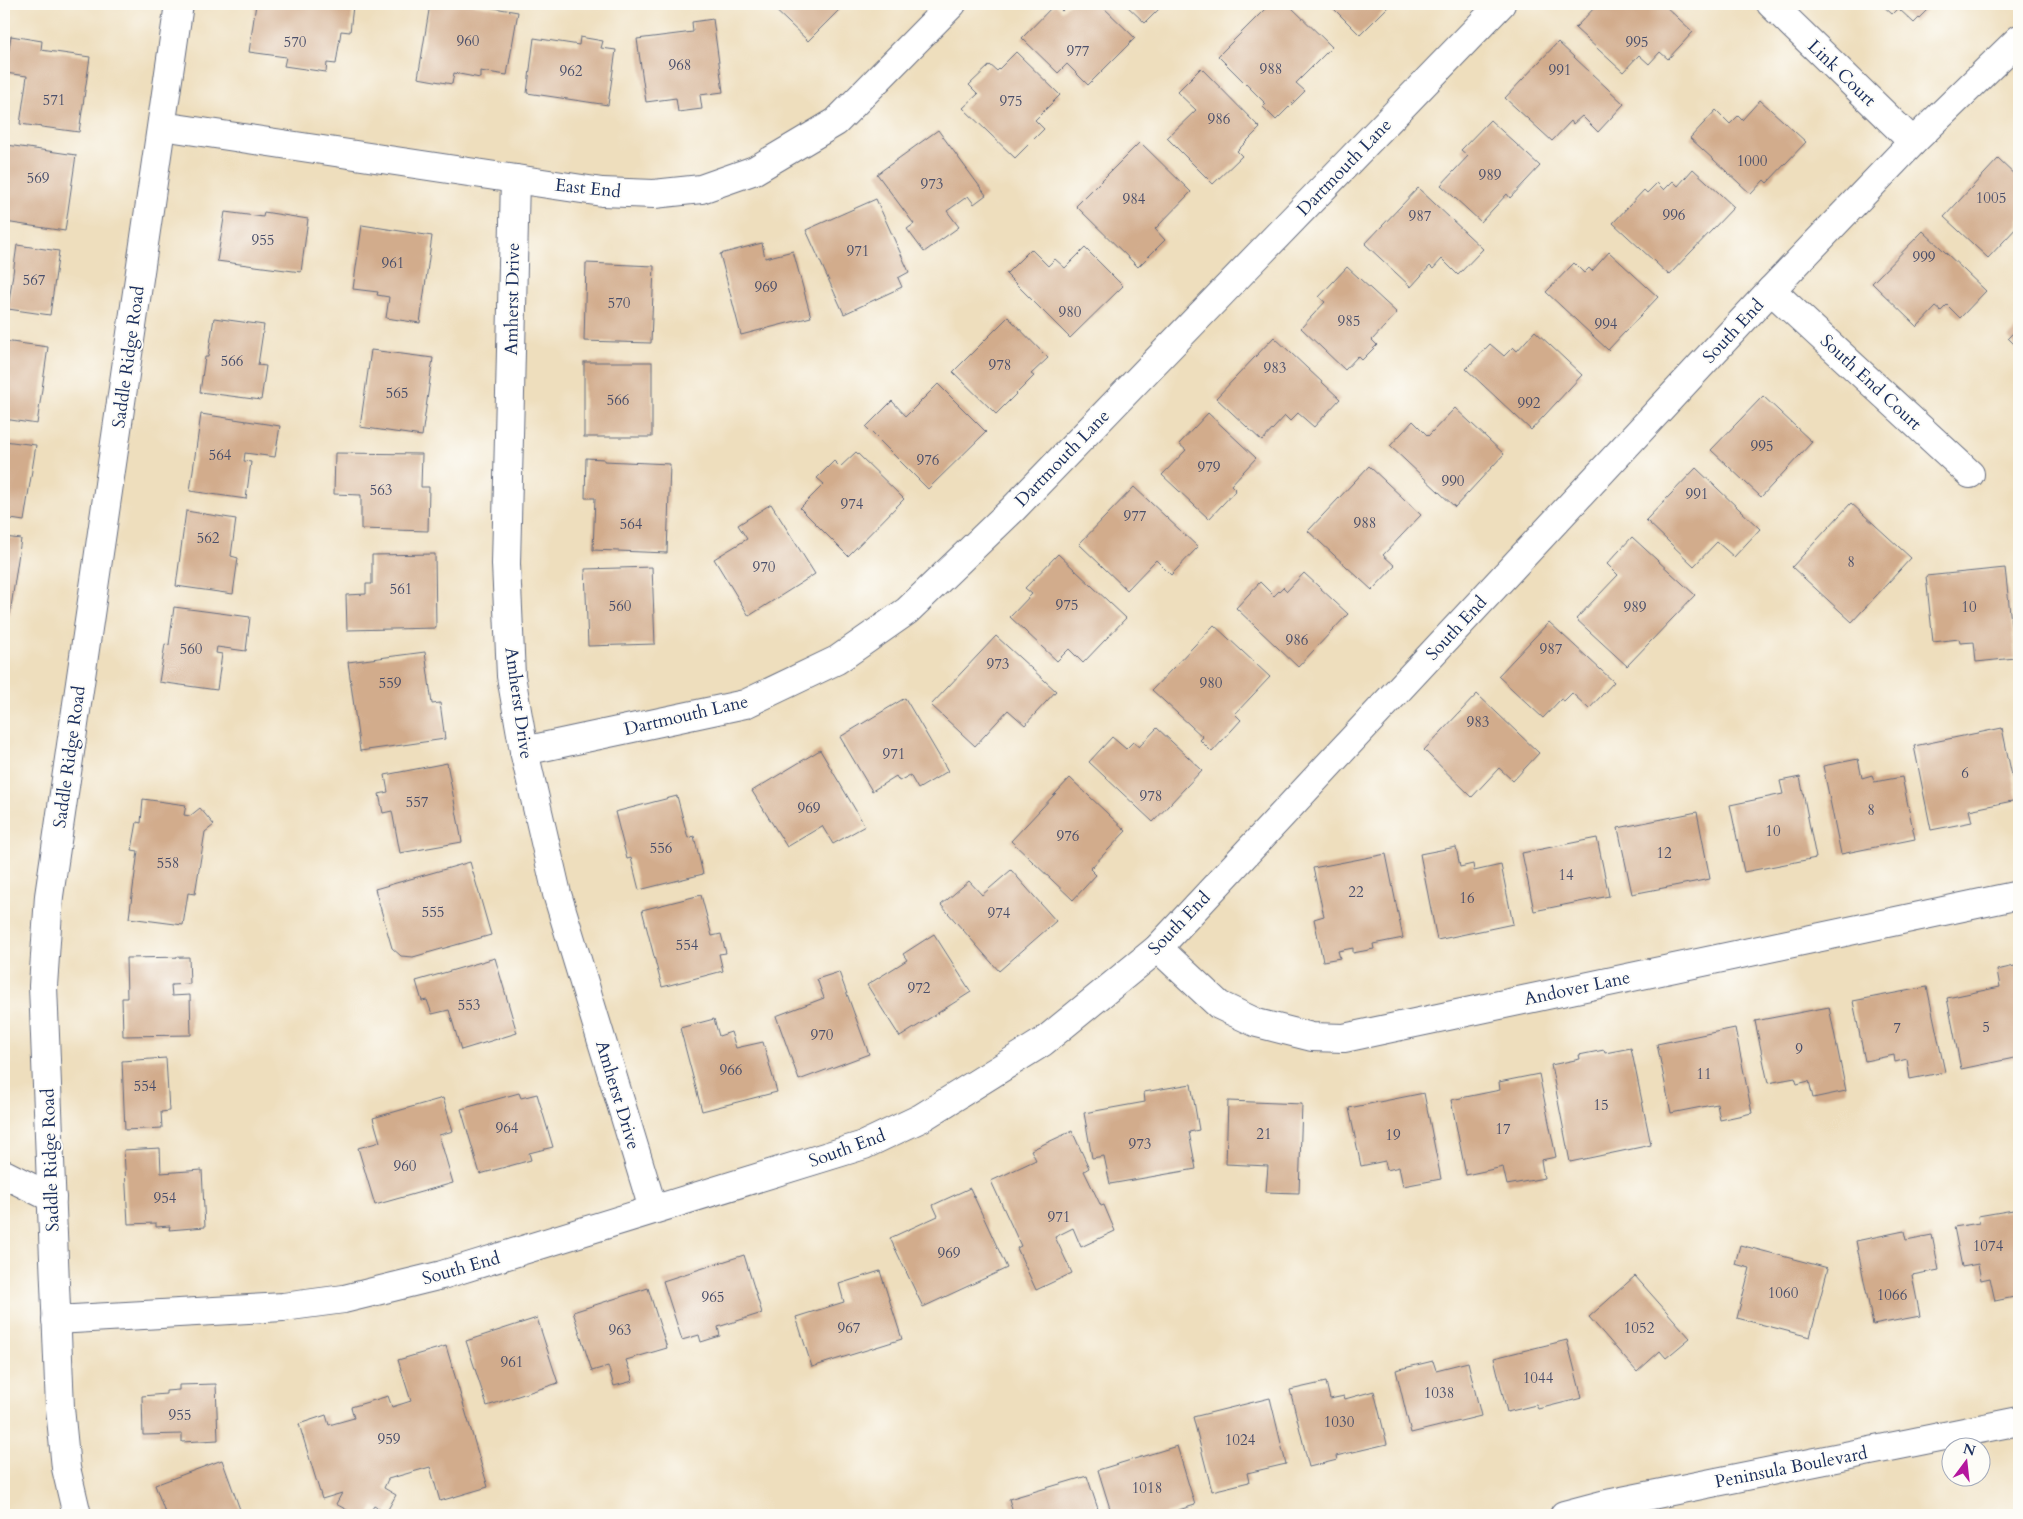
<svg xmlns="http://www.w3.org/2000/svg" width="2023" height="1519" font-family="Cardo,serif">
  <rect width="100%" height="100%" fill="#fdfcf7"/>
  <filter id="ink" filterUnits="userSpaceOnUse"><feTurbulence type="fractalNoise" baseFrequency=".02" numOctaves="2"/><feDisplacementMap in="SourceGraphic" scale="10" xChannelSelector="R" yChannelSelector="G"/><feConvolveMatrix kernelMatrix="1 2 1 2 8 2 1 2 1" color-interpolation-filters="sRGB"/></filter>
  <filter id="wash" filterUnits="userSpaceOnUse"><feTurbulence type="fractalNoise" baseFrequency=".0096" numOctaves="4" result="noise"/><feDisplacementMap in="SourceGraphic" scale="20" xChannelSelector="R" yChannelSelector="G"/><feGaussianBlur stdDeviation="1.12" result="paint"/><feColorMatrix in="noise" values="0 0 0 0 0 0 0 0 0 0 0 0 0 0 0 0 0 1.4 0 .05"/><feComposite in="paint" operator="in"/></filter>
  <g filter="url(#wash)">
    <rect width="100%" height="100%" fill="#eedebd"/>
    <g id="blocks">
      <g fill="#d2ac8c">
        <path d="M256,4H335L353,6L350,32L341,31L336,64L327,63L326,72L284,66L286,57L249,52Z"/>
        <path d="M430,4H470L518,12L507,75L480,71V78L454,73L452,84L418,78Z"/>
        <path d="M769,4H845L808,41Z"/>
        <path d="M1055,4L1062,11L1069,4H1100L1135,38L1088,85L1067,64L1058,73L1022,38Z"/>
        <path d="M1125,4H1164L1145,23Z"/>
        <path d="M1270,4H1288L1332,47L1296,83L1305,91L1276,120L1263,107L1266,104L1218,56Z"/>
        <path d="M1329,4H1391L1360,35Z"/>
        <path d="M1598,4H1663L1693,32L1668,59L1660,52L1649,64L1639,55L1623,72L1575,28Z"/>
        <path d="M1881,4H1933L1914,23L1898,8L1892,14Z"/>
        <path d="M713,19L723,92L700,95L702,109L678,112L676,98L646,102L637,39L693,32L692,22Z"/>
        <path d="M11,36L42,41L41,50L90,57L79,132L20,124L27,76L5,73Z"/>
        <path d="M580,37L603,41L601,48L616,50L608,105L527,93L534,38L579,45Z"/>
        <path d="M1558,42L1624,104L1598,132L1582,116L1573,124L1571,121L1552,141L1505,98Z"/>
        <path d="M1016,52L1060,95L1035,120L1044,129L1015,158L963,108L978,94L969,85L990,65L997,71Z"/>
        <path d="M1201,68L1260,128L1237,151L1242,156L1213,184L1167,138L1196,110L1177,92Z"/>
        <path d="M1760,100L1806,142L1767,183L1764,180L1751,194L1690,138L1716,110L1730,124L1738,116L1742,120Z"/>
        <path d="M1490,120L1540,166L1510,198L1507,194L1481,222L1441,185L1468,156L1461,150Z"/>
        <path d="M938,130L986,195L974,204L968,196L947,211L959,227L924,252L907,229L914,224L877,174Z"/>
        <path d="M1140,142L1191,192L1155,229L1165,240L1138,267L1076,206Z"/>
        <path d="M7,145L76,155L65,231L5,222L9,194L4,193V164Z"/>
        <path d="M1998,159L2019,179V225L1988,258L1944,217Z"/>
        <path d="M1693,169L1734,207L1669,275L1613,223L1644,190L1647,193L1657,183L1664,190L1673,181L1678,186Z"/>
        <path d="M1418,188L1483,249L1458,275L1442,259L1433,269L1430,266L1411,287L1365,244Z"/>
        <path d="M876,199L909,272L898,278L902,287L844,314L806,230Z"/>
        <path d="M225,212L263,217L264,212L308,219L301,272L217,261Z"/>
        <path d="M362,225L432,236L420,323L386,318L389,297L377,295L378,292L353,289Z"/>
        <path d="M1923,231L1986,291L1960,318L1947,305L1941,311L1936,307L1917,327L1872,283Z"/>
        <path d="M762,243L765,258L793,251L811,317L741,335L720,254Z"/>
        <path d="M17,245L59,251L50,315L8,309Z"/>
        <path d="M1085,248L1123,286L1070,338L1006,274L1031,249L1048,266L1055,259L1065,268Z"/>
        <path d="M1609,252L1658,297L1608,350L1546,292L1574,263L1584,273L1589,268L1592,271Z"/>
        <path d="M586,263L654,266L651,343L584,341Z"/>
        <path d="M1347,267L1397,313L1372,340L1377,345L1362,360L1358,356L1345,370L1301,328L1325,302L1319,297Z"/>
        <path d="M1008,317L1048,358L1031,374L1034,376L996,414L953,372Z"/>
        <path d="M214,318L264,325L258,365L266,366L261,400L200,392L205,357H208Z"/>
        <path d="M2019,327V349L2008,338Z"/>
        <path d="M1535,331L1582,375L1531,430L1466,369L1490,344L1504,356L1513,347L1517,351Z"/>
        <path d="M1274,337L1340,399L1314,427L1298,413L1290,421L1285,416L1262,441L1216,398Z"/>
        <path d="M4,341L48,347L37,424L4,419Z"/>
        <path d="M371,350L433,358L422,436L360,427Z"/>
        <rect x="584" y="362" width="68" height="75"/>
        <path d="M938,384L986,432L928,489L866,427L892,401L906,416Z"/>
        <path d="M1763,396L1812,442L1761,497L1711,450Z"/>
        <path d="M1455,408L1504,454L1455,507L1390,446L1413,421L1428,436Z"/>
        <path d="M1208,413L1256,458L1231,485L1236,490L1209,519L1162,475L1186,450L1179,444Z"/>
        <path d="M201,414L280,426L275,457L245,453L244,461L251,462L246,499L190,491Z"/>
        <path d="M4,441L36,445L24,521L4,518Z"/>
        <path d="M856,452L904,499L848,556L800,508L824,484L817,478L834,461L840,467Z"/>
        <path d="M335,453L422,454L421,487H429L428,531L361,529V495L334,494Z"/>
        <path d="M586,458L604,459V461L670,464L667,553L593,550L595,498H585Z"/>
        <path d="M1369,466L1421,515L1383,555L1395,566L1372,590L1308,531Z"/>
        <path d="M1696,468L1760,529L1734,557L1717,542L1694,566L1646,520Z"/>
        <path d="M1134,487L1198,547L1171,575L1156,560L1127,590L1079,544Z"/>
        <path d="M1851,503L1911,558L1852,622L1792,567Z"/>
        <path d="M771,504L815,574L749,616L714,559L747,539L738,525Z"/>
        <path d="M186,511L236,519L231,556L238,558L233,594L176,586Z"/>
        <path d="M4,537L21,539L10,614L4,613Z"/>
        <path d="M1632,537L1695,595L1627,666L1576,619L1618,575L1607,564Z"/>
        <path d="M435,554L436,628L347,630L346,595L366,594V584H372V555Z"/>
        <path d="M1058,554L1126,618L1083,663L1069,649L1057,661L1010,617L1032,594L1025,588Z"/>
        <path d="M652,567L655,644L588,646L585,569Z"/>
        <path d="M2005,568L2015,658L1976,662L1974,642L1960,643L1959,639L1933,642L1926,576Z"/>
        <path d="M1304,573L1348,614L1298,667L1236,608L1260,582L1274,596L1283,587L1287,591Z"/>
        <path d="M174,607L250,617L246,651L217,647L216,653L222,654L217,690L159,682L165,644L169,645Z"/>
        <path d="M1549,622L1614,682L1589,709L1572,693L1564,701L1561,699L1543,718L1498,676Z"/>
        <path d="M1214,625L1270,677L1235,714L1241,720L1212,752L1200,740L1203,737L1152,690Z"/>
        <path d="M996,636L1056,691L1025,725L1008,710L975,746L931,705Z"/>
        <path d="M425,652L432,704L440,703L445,739L360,751L348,662Z"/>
        <path d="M1477,694L1539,753L1513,781L1499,768L1472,797L1424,750Z"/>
        <path d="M905,698L948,771L918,789L910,775L899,781L896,776L872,791L840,737Z"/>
        <path d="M1157,728L1202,770L1153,822L1089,762L1112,737L1126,749L1133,742L1139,747Z"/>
        <path d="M2002,728L2017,800L1969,810L1972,822L1931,830L1914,746Z"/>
        <path d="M820,750L865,826L833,844L822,826L787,847L752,791Z"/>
        <path d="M1858,759L1862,778L1872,775L1874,782L1902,777L1915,839L1841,854L1823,766Z"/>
        <path d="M447,763L462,842L400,853L392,811L383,813L379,794L388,792L385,775Z"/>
        <path d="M1800,777L1816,858L1744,872L1730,805L1783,794L1780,781Z"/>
        <path d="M1070,778L1126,831L1090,869L1096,875L1073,900L1011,841Z"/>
        <path d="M677,796L688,838L694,836L703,874L639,890L631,858L627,859L615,812Z"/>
        <path d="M143,799L186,805L184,815L190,816L200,808L214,825L205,832L195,894L188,893L183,925L129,918L138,851L132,850L137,822L141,823Z"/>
        <path d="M1697,812L1710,879L1632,894L1618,828Z"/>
        <path d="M1597,838L1609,896L1534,911L1522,853Z"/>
        <path d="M1456,847L1460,867L1473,864L1474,871L1501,865L1513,924L1437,940L1420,854Z"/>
        <path d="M1386,854L1403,938L1373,944L1374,949L1353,953V948L1338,951L1340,958L1323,961L1314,919L1324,916L1313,868Z"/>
        <path d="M470,862L491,935L413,957L401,956L392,948L375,889Z"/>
        <path d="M1011,870L1056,921L999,971L941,905L969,881L982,895Z"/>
        <path d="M701,895L712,936L721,934L726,953L719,954L723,971L662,987L642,910Z"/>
        <path d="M934,934L971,992L900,1037L867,985L907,960L903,954Z"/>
        <path d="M189,957L190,984L171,985L172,996L190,995L191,1035L123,1036L122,998H127L126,958Z"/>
        <path d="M495,958L517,1033L461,1050L449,1010L432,1014L427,1000L422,1001L416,981Z"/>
        <path d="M2019,965V1057L1961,1069L1947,998L2000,987L1997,970Z"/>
        <path d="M839,972L869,1054L799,1080L776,1016L824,998L817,979Z"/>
        <path d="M1927,987L1945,1072L1910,1079L1907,1059L1895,1062L1894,1055L1865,1061L1853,1001Z"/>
        <path d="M1829,1007L1846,1091L1813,1098L1809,1081L1797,1084L1795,1078L1768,1083L1755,1021Z"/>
        <path d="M714,1019L719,1036L731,1032L736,1048L763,1042L777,1092L702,1111L680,1028Z"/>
        <path d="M1735,1028L1752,1113L1720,1120L1717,1104L1671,1113L1657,1044Z"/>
        <path d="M1631,1048L1651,1145L1570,1162L1551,1065L1580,1059L1579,1055L1604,1050L1605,1053Z"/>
        <path d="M166,1058L169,1111L161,1112L162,1128L125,1130L122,1061Z"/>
        <path d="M1539,1074L1556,1157L1541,1160L1544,1178L1507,1185L1503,1167L1466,1175L1451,1100L1500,1090L1499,1082Z"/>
        <path d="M1191,1084L1199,1130L1189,1132L1196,1169L1110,1184L1104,1156L1092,1158L1084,1113L1145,1102L1144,1092Z"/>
        <path d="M519,1093L521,1098L537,1094L553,1147L529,1153L531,1160L480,1174L461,1109Z"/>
        <path d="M1424,1093L1441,1179L1403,1186L1399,1167L1387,1170L1385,1161L1361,1166L1349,1108Z"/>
        <path d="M443,1098L453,1131L439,1135L453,1183L375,1205L358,1148L380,1142L373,1118Z"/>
        <path d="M1228,1101L1302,1104L1299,1193L1266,1192L1268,1166L1226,1164Z"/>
        <path d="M1072,1131L1089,1168L1084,1171L1101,1206L1104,1205L1115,1231L1081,1247L1073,1228L1055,1237L1072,1273L1036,1290L1017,1248L1021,1246L991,1181L1036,1160L1031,1150Z"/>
        <path d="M160,1148L161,1173L202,1170L205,1227L169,1230L170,1226L156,1227V1223L128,1224L124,1150Z"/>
        <path d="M970,1188L1007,1268L923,1307L890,1238L938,1216L933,1205Z"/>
        <path d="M2019,1209V1296L1995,1301L1990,1278L1981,1280L1978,1264L1962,1267L1954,1227L1979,1223L1978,1216Z"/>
        <path d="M1904,1231L1906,1240L1932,1235L1939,1270L1912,1275L1920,1316L1873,1325L1856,1241Z"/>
        <path d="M1740,1245L1828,1268L1810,1337L1737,1318L1750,1268L1735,1264Z"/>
        <path d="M744,1255L762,1313L718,1327L720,1336L701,1342L699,1335L682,1340L663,1281Z"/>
        <path d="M880,1271L902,1339L812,1367L796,1317L844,1302L839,1284Z"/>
        <path d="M1635,1276L1690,1338L1666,1358L1660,1351L1637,1372L1589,1317Z"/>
        <path d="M648,1288L667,1348L626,1360L633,1381L614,1386L608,1366L592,1371L573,1312Z"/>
        <path d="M537,1318L558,1383L487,1406L466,1341Z"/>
        <path d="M1567,1340L1582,1398L1538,1409L1536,1405L1507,1412L1494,1358Z"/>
        <path d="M446,1346L488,1487L440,1501L430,1467L388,1479L384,1488L396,1495L386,1513L374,1506L368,1515H356L336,1504L342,1493L322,1499L299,1424L326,1415L329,1425L354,1418L351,1407L388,1396L392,1407L411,1401L398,1360Z"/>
        <path d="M1433,1361L1436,1370L1468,1362L1481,1416L1411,1433L1396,1370Z"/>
        <path d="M1326,1382L1330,1399L1344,1396L1345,1399L1374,1391L1387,1444L1336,1456L1337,1460L1309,1467L1290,1390Z"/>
        <path d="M216,1384L218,1440L182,1442V1434L143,1435L142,1396L166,1394V1391L179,1390V1385Z"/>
        <path d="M1270,1398L1286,1464L1247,1473L1249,1482L1212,1491L1193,1417Z"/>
        <path d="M1177,1446L1195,1505L1162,1515H1112L1098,1470Z"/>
        <path d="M222,1460L242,1515H166L155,1485Z"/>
        <path d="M1087,1476L1100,1515H1014L1009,1499Z"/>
      </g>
    </g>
  </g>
  <g filter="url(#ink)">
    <use href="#blocks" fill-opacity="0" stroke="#656c7f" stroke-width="1"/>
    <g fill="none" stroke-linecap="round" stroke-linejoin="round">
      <defs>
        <g id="street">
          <path d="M1771,4L1913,142"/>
          <path d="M162,126L602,192L654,194L701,189L755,170L836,122L952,4"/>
          <path d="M515,179L506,564L511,676L524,751L557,894L653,1209"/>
          <path d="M1771,290L1970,474"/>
          <path d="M524,751L745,704L837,660L907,611L1013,509L1501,4"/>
          <path d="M1158,948L1219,1005L1257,1023L1312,1037L1344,1038L2019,895"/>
          <path d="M4,1174L52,1198"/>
          <path d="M56,1320L283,1307L344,1299L442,1275L864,1145L921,1118L1043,1042L1158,948L1771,290L1913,142L2019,39"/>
          <path d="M77,1515L66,1468L60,1408L43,986L49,896L179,4"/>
        </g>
        <path id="primary" d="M1564,1515L1602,1505L2019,1421"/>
      </defs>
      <use href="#street" stroke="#656c7f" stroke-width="30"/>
      <use href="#primary" stroke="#656c7f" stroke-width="30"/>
      <use href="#street" stroke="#fff" stroke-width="28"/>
      <use href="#primary" stroke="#fff" stroke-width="28"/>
    </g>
  </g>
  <g text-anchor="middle" stroke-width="4" stroke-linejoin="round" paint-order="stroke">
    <g font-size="15" fill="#494e6a">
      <text x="468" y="46">960</text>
      <text x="295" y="47">570</text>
      <text x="1637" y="47">995</text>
      <text x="1078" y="56">977</text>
      <text x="680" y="70">968</text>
      <text x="1271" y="74">988</text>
      <text x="1560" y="75">991</text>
      <text x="571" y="76">962</text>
      <text x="54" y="105">571</text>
      <text x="1011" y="106">975</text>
      <text x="1219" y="124">986</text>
      <text x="1752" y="166">1000</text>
      <text x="1490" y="180">989</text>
      <text x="38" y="183">569</text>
      <text x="932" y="189">973</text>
      <text x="1991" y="203">1005</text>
      <text x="1134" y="204">984</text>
      <text x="1674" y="220">996</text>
      <text x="1420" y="221">987</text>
      <text x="263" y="245">955</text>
      <text x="858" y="256">971</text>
      <text x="1924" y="262">999</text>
      <text x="393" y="268">961</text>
      <text x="34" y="285">567</text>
      <text x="766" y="292">969</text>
      <text x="619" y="308">570</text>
      <text x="1070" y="317">980</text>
      <text x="1349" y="326">985</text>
      <text x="1606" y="329">994</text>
      <text x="232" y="366">566</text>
      <text x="1000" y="370">978</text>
      <text x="1275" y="373">983</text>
      <text x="397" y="398">565</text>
      <text x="618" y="405">566</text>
      <text x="1529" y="408">992</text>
      <text x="1762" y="451">995</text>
      <text x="220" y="460">564</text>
      <text x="928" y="465">976</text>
      <text x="1209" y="472">979</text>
      <text x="1453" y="486">990</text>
      <text x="381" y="495">563</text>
      <text x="1697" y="499">991</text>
      <text x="852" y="509">974</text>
      <text x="1135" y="521">977</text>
      <text x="1365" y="528">988</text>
      <text x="631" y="529">564</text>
      <text x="208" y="543">562</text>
      <text x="1851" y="567">8</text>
      <text x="764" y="572">970</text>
      <text x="401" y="594">561</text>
      <text x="1067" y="610">975</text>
      <text x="620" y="611">560</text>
      <text x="1635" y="612">989</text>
      <text x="1969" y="612">10</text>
      <text x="1297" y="645">986</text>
      <text x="191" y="654">560</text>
      <text x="1551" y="654">987</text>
      <text x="998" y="669">973</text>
      <text x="390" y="688">559</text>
      <text x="1211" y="688">980</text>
      <text x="1478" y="727">983</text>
      <text x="894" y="759">971</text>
      <text x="1965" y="778">6</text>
      <text x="1151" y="801">978</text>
      <text x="417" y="807">557</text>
      <text x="809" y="813">969</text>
      <text x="1871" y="815">8</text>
      <text x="1773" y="836">10</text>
      <text x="1068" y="841">976</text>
      <text x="661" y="853">556</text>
      <text x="1664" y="858">12</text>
      <text x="168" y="868">558</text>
      <text x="1566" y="880">14</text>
      <text x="1356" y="897">22</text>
      <text x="1467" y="903">16</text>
      <text x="433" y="917">555</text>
      <text x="999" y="918">974</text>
      <text x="687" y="950">554</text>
      <text x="919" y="993">972</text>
      <text x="469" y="1010">553</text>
      <text x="1986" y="1032">5</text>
      <text x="1897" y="1033">7</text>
      <text x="822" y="1040">970</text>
      <text x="1799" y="1054">9</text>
      <text x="731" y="1075">966</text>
      <text x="1704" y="1079">11</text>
      <text x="145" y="1091">554</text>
      <text x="1601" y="1110">15</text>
      <text x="507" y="1133">964</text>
      <text x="1503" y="1134">17</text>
      <text x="1264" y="1139">21</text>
      <text x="1393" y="1140">19</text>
      <text x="1140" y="1149">973</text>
      <text x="405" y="1171">960</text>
      <text x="165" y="1203">954</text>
      <text x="1059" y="1222">971</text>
      <text x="1988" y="1251">1074</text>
      <text x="949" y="1258">969</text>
      <text x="1783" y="1298">1060</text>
      <text x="1892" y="1300">1066</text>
      <text x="713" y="1302">965</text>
      <text x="849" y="1333">967</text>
      <text x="1639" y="1333">1052</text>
      <text x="620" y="1335">963</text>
      <text x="512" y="1367">961</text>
      <text x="1538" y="1383">1044</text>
      <text x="1439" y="1398">1038</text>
      <text x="180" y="1420">955</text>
      <text x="1339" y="1427">1030</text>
      <text x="389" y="1444">959</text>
      <text x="1240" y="1445">1024</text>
      <text x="1147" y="1493">1018</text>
    </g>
    <g font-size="18" fill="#1b2f5e" stroke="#fdfcf7">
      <text transform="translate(1842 73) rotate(44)" y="6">Link Court</text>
      <text transform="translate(1344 167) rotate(-46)" y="6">Dartmouth Lane</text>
      <text transform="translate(588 188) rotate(6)" y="6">East End</text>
      <text transform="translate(512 299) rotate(-89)" y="6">Amherst Drive</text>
      <text transform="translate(1733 331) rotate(-47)" y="6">South End</text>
      <text transform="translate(128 357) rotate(-82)" y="6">Saddle Ridge Road</text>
      <text transform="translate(1871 382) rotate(43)" y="6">South End Court</text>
      <text transform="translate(1062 458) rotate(-46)" y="6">Dartmouth Lane</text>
      <text transform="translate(1456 628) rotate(-47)" y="6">South End</text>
      <text transform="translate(519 703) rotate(82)" y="6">Amherst Drive</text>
      <text transform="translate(686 715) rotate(-13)" y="6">Dartmouth Lane</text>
      <text transform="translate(69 757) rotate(-82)" y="6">Saddle Ridge Road</text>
      <text transform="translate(1179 923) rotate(-46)" y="6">South End</text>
      <text transform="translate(1577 988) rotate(-12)" y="6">Andover Lane</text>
      <text transform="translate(618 1095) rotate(73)" y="6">Amherst Drive</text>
      <text transform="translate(847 1148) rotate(-20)" y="6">South End</text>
      <text transform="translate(50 1160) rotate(-92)" y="6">Saddle Ridge Road</text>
      <text transform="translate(461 1268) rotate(-16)" y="6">South End</text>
      <text transform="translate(1791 1467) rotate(-11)" y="6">Peninsula Boulevard</text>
    </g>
  </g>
  <rect width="2023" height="1519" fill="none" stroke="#fdfcf7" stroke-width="20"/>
  <g transform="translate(1966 1462) rotate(15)"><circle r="24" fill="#fdfcf7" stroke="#a3aaba"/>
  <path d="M0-4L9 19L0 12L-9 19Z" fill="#b5179e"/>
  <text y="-8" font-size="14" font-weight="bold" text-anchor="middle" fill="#1b2f5e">N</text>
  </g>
</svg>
